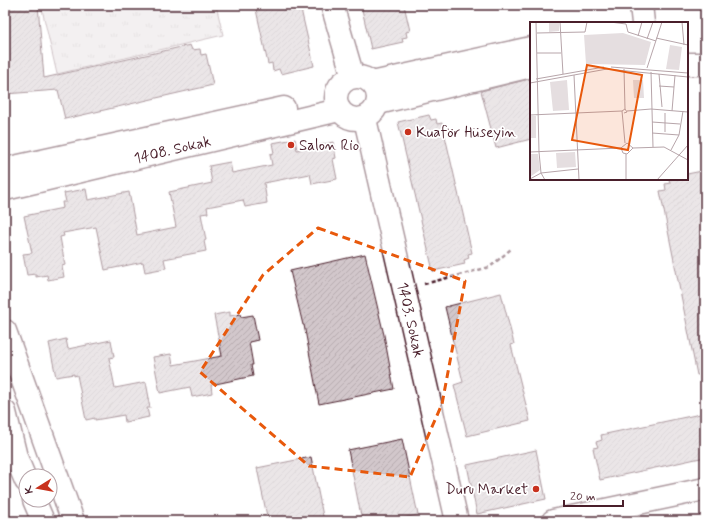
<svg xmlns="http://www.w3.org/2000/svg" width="710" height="526" font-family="Mynerve,sans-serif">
  <defs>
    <pattern id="park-tufts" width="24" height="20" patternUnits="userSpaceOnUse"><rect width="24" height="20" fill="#e5dee0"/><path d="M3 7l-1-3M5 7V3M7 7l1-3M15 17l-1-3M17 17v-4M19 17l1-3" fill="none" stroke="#c6bec0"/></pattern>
    <pattern id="building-hatch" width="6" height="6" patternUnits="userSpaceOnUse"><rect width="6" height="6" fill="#d2c7cb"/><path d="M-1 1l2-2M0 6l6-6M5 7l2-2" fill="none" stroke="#b6aaae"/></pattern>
  </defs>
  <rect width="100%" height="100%" fill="#fff"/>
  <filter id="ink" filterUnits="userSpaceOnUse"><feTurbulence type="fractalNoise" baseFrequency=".025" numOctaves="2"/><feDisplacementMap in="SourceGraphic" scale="8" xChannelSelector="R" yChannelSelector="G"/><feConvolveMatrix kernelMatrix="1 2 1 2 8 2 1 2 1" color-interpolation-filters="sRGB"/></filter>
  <g filter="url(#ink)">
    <path fill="url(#park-tufts)" stroke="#987e86" d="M41,5H216L223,35L57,74Z"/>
    <g fill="url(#building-hatch)" stroke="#4a1f2b">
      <path d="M5,5H38L44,78L190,45L192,50L200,49L201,55L206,54L213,85L65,119L58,90L5,94Z"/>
      <path d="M255,5H300L314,66L281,74L279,69L273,71L272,63L268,64Z"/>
      <path d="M361,5H404L410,31L406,32L407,37L402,38L403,42L371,49Z"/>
      <path d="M529,79L531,86V139L496,148L481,91Z"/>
      <path d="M429,115L431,120L436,119L437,124L442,123L472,253L468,254L469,258L464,260L465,264L433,271L398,122Z"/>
      <path d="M295,139L297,150L333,142L336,158L333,159L337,179L312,184L310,174L264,183L267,203L245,207L243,200L207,207L208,213L201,214L206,240L204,241L206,251L164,259L166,268L145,272L143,262L105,270L96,227L63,233L64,236L60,237L65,265L62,266L64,277L48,280L47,275L36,277V274L27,275L23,254L32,253L24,216L63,208L62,202H66L64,193L86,189L88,200L129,192L137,235L176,227L169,192L212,183L209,166L230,162L232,173L272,165L270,154L274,153L272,143Z"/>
      <path d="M702,171L705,186V374L697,375L660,191L666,190L665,184L670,183L669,179H687V174Z"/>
      <path d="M365,254L384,335L394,389L319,404L304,325H303L290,271Z"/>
      <path d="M501,293L514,344L511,345L530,421L467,436L454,385L463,382L445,307Z"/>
      <path d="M230,312V316L240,314L241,317L253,315L258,340L249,342L253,365H251L253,376L211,385L212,393L192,397L190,387L160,393L153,357L171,354L173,365L222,356L214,315Z"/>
      <path d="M66,339L68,349L111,340L114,357L109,358L115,388L146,382L149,398H148L150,408H147L149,417L125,422L124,415L95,420V418L86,420L77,375L74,376V374L56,377L49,343Z"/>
      <path d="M705,413V457L600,480L593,448L598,447L596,442L602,440L601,435Z"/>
      <path d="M402,439L418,515L386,521H362L348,450Z"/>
      <path d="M536,450L546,499L477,514L467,465Z"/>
      <path d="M311,457L324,521H268L257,468Z"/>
    </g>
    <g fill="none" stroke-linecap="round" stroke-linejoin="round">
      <defs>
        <g id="minor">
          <path d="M332,5L353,77"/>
          <circle cx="357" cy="98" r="21"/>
          <path d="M372,83L531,48"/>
          <path d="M378,103L531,66"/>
          <path id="s1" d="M365,119L457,521"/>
          <path d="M5,169L284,108"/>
          <path id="s2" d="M5,189L339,110"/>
          <path d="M553,521L705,489"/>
        </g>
        <g id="major">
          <path d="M641,5L643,23"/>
          <path d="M687,64H705"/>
          <path d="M5,331L73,521"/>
          <path d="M5,412L16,457L26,481"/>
          <path d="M34,500L43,521"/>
        </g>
      </defs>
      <use href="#minor" stroke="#4a1f2b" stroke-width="25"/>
      <use href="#major" stroke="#4a1f2b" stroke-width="25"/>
      <path stroke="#4a1f2b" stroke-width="2.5" stroke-dasharray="4 3" stroke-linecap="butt" d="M424,284L490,267L511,249"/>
      <use href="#minor" stroke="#fff" stroke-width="22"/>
      <use href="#major" stroke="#fff" stroke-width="22"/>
    </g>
  </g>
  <path d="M0 0H710V526H0ZM318,228L465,281L442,404L410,477L309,466L200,372L263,275Z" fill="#fff" fill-opacity=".55" fill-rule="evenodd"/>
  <path fill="none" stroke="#e8590c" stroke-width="3" stroke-dasharray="8 5" stroke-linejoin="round" d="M318,228L465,281L442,404L410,477L309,466L200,372L263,275Z"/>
  <g fill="#c8321e" stroke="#fff" stroke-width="1.5">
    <circle cx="408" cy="132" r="4"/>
    <circle cx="291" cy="145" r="4"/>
    <circle cx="536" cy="489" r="4"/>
  </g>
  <g text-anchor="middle" stroke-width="3.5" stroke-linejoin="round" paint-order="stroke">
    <g font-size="15" fill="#4a1f2b" stroke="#fff" text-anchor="start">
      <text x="416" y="137">Kuaför Hüseyin</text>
      <text x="299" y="150">Salon Rio</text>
      <text x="528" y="494" text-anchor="end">Duru Market</text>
    </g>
    <g font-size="15" fill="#4a1f2b" stroke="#fff">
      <text dy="5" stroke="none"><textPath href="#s2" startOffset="172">1408. Sokak</textPath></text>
      <text dy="5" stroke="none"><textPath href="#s1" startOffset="206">1403. Sokak</textPath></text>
    </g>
  </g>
  <g transform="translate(530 22)">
    <rect width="158" height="158" fill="#fff"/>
    <path d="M93,11L121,20L115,43L56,42L54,13ZM45,130L46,145L27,146L26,131Z" fill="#e5dee0"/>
    <path d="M19,0H29V9L19,10ZM140,23L152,25L149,48L136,47ZM103,58H113L114,76H104ZM0,94H6V116H0ZM0,132H8L10,148L0,155Z" fill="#e5dee0"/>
    <path d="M37,58L39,88L23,89L20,60Z" fill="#e5dee0"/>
    <path fill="none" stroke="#b7a5aa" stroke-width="1" d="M6,0L9,130L11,151L15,158M30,0L33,52M80,0L96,2L98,10L126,19M152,0L154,23M7,11L55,10L57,0M108,14L112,0M126,16L158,23M117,17L123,0M7,31H31M81,45L158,51M117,46L132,0M94,47L95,87M121,50L123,125M129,52L132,85M44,53L49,158M6,57L74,45M0,61L77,47L158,55M129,64L144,65M97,89L121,87L158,90M142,89L145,53M94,91L97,90L95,87L92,89L95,121M135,91V110M0,93L92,89M122,100L150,102M122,111L149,113M91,126L93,131L97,132L103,126M91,126L97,121L103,126M103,126L134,125L158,138M141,128L149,113L153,89M0,130L91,126M96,132V158M0,157L11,151L48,147M127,158L158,123"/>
    <path fill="#e8590c" fill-opacity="0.15" stroke="#e8590c" stroke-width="2" d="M57,43L112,53L98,128L42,118Z"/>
    <rect width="158" height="158" fill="none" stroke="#4a1f2b" stroke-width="2"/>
  </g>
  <rect width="710" height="526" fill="none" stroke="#fff" stroke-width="20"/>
  <rect x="10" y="10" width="690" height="506" fill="none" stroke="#4a1f2b" stroke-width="1.5" filter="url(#ink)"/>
  <g transform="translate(38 488) rotate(259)"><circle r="19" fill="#ffffff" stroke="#b7a5aa"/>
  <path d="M0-3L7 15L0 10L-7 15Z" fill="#c8321e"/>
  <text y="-6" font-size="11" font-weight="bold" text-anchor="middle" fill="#4a1f2b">K</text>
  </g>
  <path d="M564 500v6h59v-6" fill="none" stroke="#4a1f2b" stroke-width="2"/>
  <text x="570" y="500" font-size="12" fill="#4a1f2b" stroke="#ffffff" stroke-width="3" paint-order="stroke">20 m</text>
</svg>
